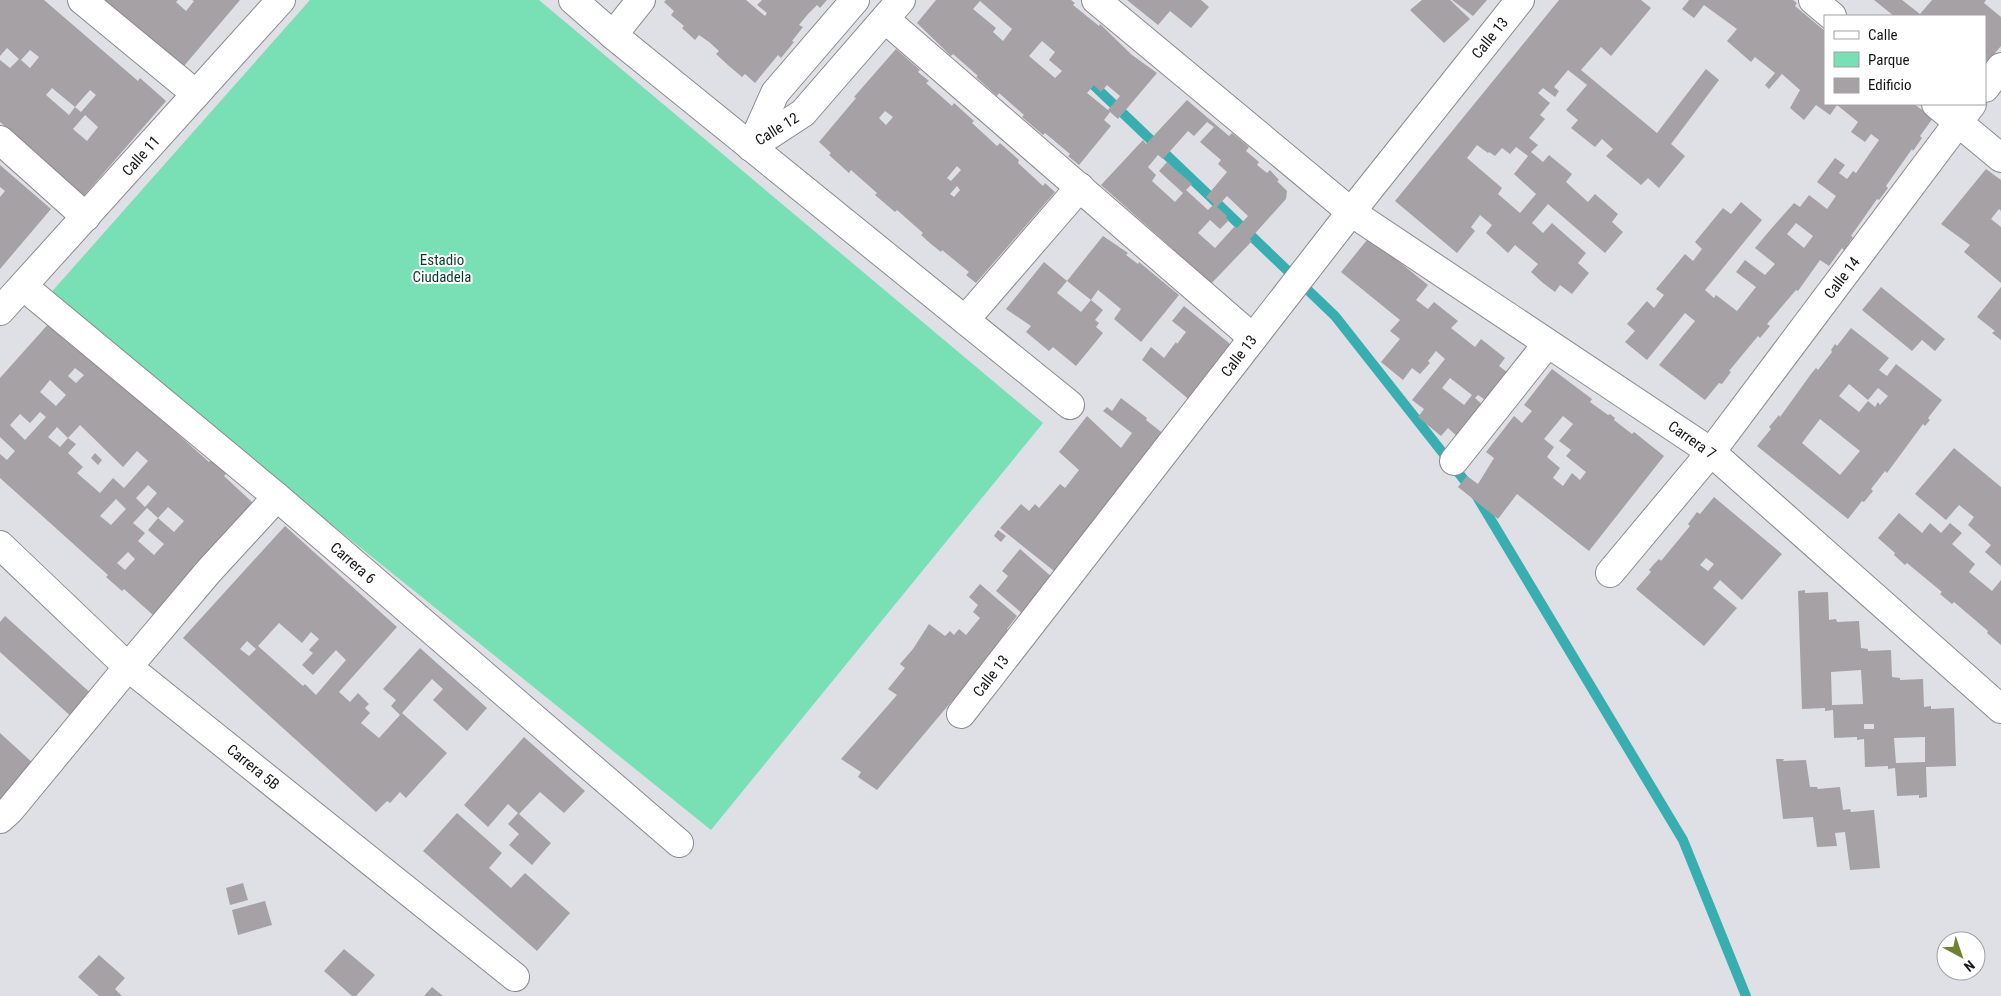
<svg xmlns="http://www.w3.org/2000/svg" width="2001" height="996" font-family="'Roboto Condensed',sans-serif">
  <rect width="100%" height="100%" fill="#dfe0e5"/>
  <path fill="#79dfb4" d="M310,0H539L1043,423L711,830L48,296Z"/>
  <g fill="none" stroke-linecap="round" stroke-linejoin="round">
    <path stroke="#39aeb0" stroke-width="10" d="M1085,77L1335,316L1476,495L1683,840L1746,996"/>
  </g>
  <g fill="#a5a1a5" fill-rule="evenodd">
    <path d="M0,0H44L138,81L140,78L166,101L82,198L57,176L59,173L36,154L32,157L13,133L0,122V60L10,68L19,59L7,48L0,56ZM30,50L39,57L30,68L21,60ZM52,88L75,107L90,90L96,95L81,112L75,107L69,115L46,95ZM85,115L98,127L87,141L73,129Z"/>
    <path d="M96,0H178L176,2L186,11L194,1L192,0H240L178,73Z"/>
    <path d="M666,0H746L765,16L767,13L757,5L762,0H827L820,8L817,5L808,14L799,25L803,27L792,41L794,42L781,58L778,55L755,83L745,74L742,77L729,66L716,54L719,51L709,42L699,35L695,40L682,28L684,26L671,15L674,11L664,2Z"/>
    <path d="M936,0H1071L1075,3L1073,5L1099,26L1100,24L1132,55L1157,73L1118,119L1110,112L1104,120L1111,126L1079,165L1068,156L1070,154L1045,133L1043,135L1022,117L1024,115L999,93L997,96L976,77L978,76L953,54L951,56L917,23ZM980,1L1012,29L1003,41L993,32L996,28L973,9ZM1042,41L1055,52L1049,60L1062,71L1055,78L1029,56ZM1094,85L1101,92L1107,85L1120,96L1108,110L1087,93Z"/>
    <path d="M1127,0H1201L1209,7L1191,28L1170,11L1158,25Z"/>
    <path d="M1422,0H1450L1470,19L1444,43L1410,10Z"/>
    <path d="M1452,0H1487L1473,16Z"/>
    <path d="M1559,0H1641L1651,8L1611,56L1601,47L1581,70L1657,133L1706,69L1719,80L1671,144L1685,156L1659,188L1648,178L1641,185L1606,156L1613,149L1602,139L1595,147L1571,128L1578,120L1566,110L1587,85L1568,70L1554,87L1559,91L1555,97L1543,88L1538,93L1550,103L1540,115L1545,119L1529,138L1538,145L1531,152L1543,162L1549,155L1572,174L1566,182L1588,202L1595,194L1618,214L1612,222L1623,232L1605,253L1548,204L1532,223L1543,233L1552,223L1586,253L1578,263L1589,273L1572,294L1560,285L1555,292L1543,283L1531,272L1538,264L1515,245L1508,253L1486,233L1492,225L1480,215L1471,227L1475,231L1457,253L1395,201ZM1477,145L1488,153L1489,152L1495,156L1502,148L1510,154L1516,147L1528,156L1514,174L1536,194L1520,213L1498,194L1502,188L1467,158Z"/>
    <path d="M1689,0H1793L1797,3L1795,6L1825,31V104H1914L1933,118L1920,136L1922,138L1913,151L1912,149L1886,186L1888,188L1879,200L1877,199L1851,236L1853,237L1844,250L1842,248L1829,266L1820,260L1798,291L1796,290L1767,324L1770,326L1760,338L1758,336L1729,371L1731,372L1722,384L1719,383L1705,400L1659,365L1695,321L1685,313L1647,360L1625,342L1635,331L1627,324L1647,301L1654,308L1664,295L1656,289L1685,254L1693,261L1702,249L1695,242L1723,208L1731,214L1741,202L1762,220L1705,290L1714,298L1716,295L1737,311L1756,287L1736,272L1745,260L1765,275L1775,264L1755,248L1771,229L1794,203L1800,207L1809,195L1827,209L1836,196L1817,182L1835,158L1845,165L1839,173L1847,179L1853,171L1856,173L1879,140L1871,134L1865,142L1851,132L1858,122L1837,105L1830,115L1816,105L1804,120L1790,108L1800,90L1782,74L1769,89L1765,85L1775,73L1755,57L1751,62L1727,41L1737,29L1704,5L1694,18L1682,9ZM1796,223L1813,236L1804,248L1787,234Z"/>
    <path d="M1874,0H1902L1920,14L1932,0H1986L1984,3L2001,17V46L1985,65V16H1894Z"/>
    <path d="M896,49L920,70L918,72L929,81L926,83L952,106L954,103L974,121L972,123L997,146L1000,143L1010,152L1019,160L1018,163L1043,186L1045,183L1055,192L976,283L966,275L969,272L942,250L941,252L931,244L921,235L923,233L897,210L895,212L875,195L877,193L851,170L849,173L829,155L831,153L819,142L856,98L854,97ZM885,111L893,117L886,125L879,118ZM957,166L961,170L951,181L947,178ZM957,186L960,190L954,197L950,194Z"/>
    <path d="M1187,100L1229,136L1232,133L1249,147L1246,151L1259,162L1257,165L1267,173L1270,170L1279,180L1277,181L1287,191L1286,199L1250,239L1252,241L1208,287L1169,253L1173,249L1101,185L1143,140L1146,144ZM1207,122L1214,127L1200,142L1221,160L1218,164L1227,172L1206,197L1214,204L1208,210L1186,190L1192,184L1167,162L1159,171L1183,193L1175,202L1152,181L1156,175L1148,167L1158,155L1163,159L1188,131L1194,136ZM1227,196L1248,216L1237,228L1235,226L1215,248L1198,233L1210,220L1220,229L1229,220L1226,218L1227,216L1217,207Z"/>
    <path d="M0,165L51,209L0,269V197L5,191L0,187Z"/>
    <path d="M1986,169L2001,180V211L1999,209L1991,219L2001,227V283L1964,252L1970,245L1941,224Z"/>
    <path d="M1103,236L1128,253L1126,255L1138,264L1139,262L1179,295L1141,342L1114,319L1121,309L1098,290L1091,300L1067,281L1057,293L1081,312L1091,300L1103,310L1095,320L1099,323L1096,327L1103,333L1076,366L1053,347L1049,351L1026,332L1031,326L1006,309L1044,262L1067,281Z"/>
    <path d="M1367,240L1373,241L1428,285L1416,300L1428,309L1434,302L1458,321L1451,328L1475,347L1481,339L1505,358L1499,366L1511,375L1488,402L1478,395L1475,398L1485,407L1459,438L1448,428L1441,436L1418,417L1424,409L1412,400L1445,359L1436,351L1428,361L1430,363L1420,374L1412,368L1403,380L1381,362L1400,339L1390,331L1400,320L1341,272ZM1450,378L1472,395L1464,405L1442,388Z"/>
    <path d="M1881,287L1945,339L1935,351L1922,340L1912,351L1862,310Z"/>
    <path d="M2001,287V340L1992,333L1995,331L1977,317Z"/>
    <path d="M1184,306L1229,343L1232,350L1192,402L1142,360L1151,347L1164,358L1176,342L1177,344L1186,332L1172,321Z"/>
    <path d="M51,321L209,462L211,460L226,474L224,476L253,503L153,615L124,589L122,591L106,577L108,575L0,478V454L7,460L15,451L0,437V378ZM75,368L84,375L76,383L68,376ZM50,380L66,395L56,406L40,392ZM40,412L46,417L25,440L10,425L20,414L30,423ZM80,425L123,467L137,451L148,461L124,488L113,478L100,493L77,473L83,467L68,453L76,444L68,438L60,447L48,437L57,427L68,438ZM148,485L157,493L145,507L136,498ZM116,499L126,509L111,525L100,516ZM168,507L184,521L174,532L158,518L148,530L164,544L154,555L138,541L145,533L133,523L147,508L158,518ZM128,552L135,559L125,570L117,563Z"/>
    <path d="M1851,328L1889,358L1879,370L1887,376L1896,364L1942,400L1928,418L1930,420L1925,426L1923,424L1887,473L1885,471L1871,489L1873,491L1864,502L1862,501L1848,519L1757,446L1771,429L1769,427L1779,415L1780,417L1811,374L1816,368L1818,370L1832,352L1831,350L1835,344L1837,346ZM1849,384L1868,400L1878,388L1888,396L1880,405L1878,402L1875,407L1868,401L1859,412L1839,396ZM1820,419L1860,451L1840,475L1802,443Z"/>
    <path d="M1552,369L1592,399L1590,402L1608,415L1610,414L1615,418L1614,420L1632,434L1634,432L1664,456L1589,551L1517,494L1498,519L1458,487L1467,476L1478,484L1494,458L1486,452L1514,416L1522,423L1532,411L1524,405ZM1563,416L1573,424L1559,441L1571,450L1566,456L1586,472L1580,480L1572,473L1563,486L1553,478L1560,468L1547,457L1554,447L1544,439Z"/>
    <path d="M1121,398L1147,418L1146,420L1165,435L1054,571L1000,528L1021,504L1029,511L1035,504L1039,508L1060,484L1065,488L1079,470L1059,452L1087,416L1121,448L1132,433L1103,411L1107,407L1112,411Z"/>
    <path d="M1954,448L2001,487V566L1985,552L1991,545L1968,525L1974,517L1959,505L1946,520L1915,494Z"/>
    <path d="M95,453L102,460L98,465L91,458Z"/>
    <path d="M1714,497L1782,554L1742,600L1720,580L1713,588L1737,608L1704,646L1636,589L1651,572L1649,570L1654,564L1659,559L1661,561L1690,526L1688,524L1697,512L1700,514ZM1706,558L1714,564L1708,571L1700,565Z"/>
    <path d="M1899,513L1922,533L1930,523L1941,533L1950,523L1962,533L1952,544L1975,564L1969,572L1992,591L2001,580V645L1987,633L1988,631L1954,602L1952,604L1940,594L1942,592L1907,563L1905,565L1894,555L1895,553L1878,538Z"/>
    <path d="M285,526L397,627L339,692L350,702L358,693L369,704L365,708L370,713L361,723L379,738L400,715L391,706L396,700L383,689L420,648L487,708L467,731L433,700L443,689L432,679L402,713L447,753L406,798L400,792L390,803L387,801L376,812L183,638ZM279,623L302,643L311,632L319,639L309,650L313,653L302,665L313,675L336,650L346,660L316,695L305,684L303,686L258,646ZM247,641L256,649L249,656L240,649Z"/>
    <path d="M998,530L1006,536L1001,542L994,536Z"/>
    <path d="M1020,549L1053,578L1024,615L996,591L1008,576L1002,571Z"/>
    <path d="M980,584L1017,616L1007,629L1010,632L877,790L858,777L861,772L841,759L897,695L888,689L905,668L900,664L913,649L929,624L945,636L950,631L954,635L959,629L966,635L980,618L973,612L978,605L969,597Z"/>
    <path d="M1805,590V593L1828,592L1829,620L1836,619L1837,622L1859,621L1861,648L1868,649V651L1891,650L1892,677L1900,678V680L1923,679L1924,707L1931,706V709L1954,708L1956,766L1926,767L1927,797L1919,798V795L1897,796L1895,768L1888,769V766L1865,767L1864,739L1857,740V737L1834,738L1833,710L1825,711V708L1802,709L1798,591ZM1861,670L1863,704L1832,705L1831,672ZM1864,724H1874V729H1864ZM1925,737V762L1896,763L1894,738Z"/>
    <path d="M5,616L95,697L75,720L0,652V622Z"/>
    <path d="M0,733L35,765L0,803Z"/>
    <path d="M524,737L585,791L564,813L540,792L519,814L551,843L532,865L509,845L519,834L508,824L518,813L508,804L488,827L464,805Z"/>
    <path d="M1776,759H1784L1783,761L1806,760L1810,787H1817L1818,789L1840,787L1843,810L1850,809L1851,812L1874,810L1880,868L1850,870L1845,832L1835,833L1837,846L1817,847L1813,817L1783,819Z"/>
    <path d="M457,813L502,853L489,868L511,888L525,873L570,913L537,951L423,851Z"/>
    <path d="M243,883L248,900L230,905L226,888Z"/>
    <path d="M265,901L272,925L238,935L232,910Z"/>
    <path d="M344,949L375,975L356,996H352L324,971Z"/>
    <path d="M99,955L125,978L115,989L122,996H99L78,977Z"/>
    <path d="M432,987L443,996H424Z"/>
  </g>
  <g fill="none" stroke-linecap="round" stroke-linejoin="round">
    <defs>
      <g id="minor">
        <path d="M82,0L196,94"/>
        <path d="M573,0L613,35L1070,405"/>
        <path d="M1096,0L1351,212L1711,452L2001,709"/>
        <path d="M1813,0L1832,16"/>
        <path d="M885,19L1253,338"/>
        <path d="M613,35L641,0"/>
        <path d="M1985,88L2001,67"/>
        <path d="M1936,104L2001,158"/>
        <path d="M0,140L86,217"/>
        <path d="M751,147L803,113L901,0"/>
        <path d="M751,147L775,93L855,0"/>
        <path d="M23,286L277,497L679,843"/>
        <path d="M0,311L281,0"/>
        <path d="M965,320L1080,187"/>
        <path d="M1454,461L1547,344"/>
        <path d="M0,545L128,667L515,977"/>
        <path d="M1610,573L1711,452L1972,104"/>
        <path d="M961,714L1351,212L1520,0"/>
        <path d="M0,819L10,810L128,667L208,572L277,497"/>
      </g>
    </defs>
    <use href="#minor" stroke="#8a8a8f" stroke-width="30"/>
    <use href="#minor" stroke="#fff" stroke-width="28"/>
  </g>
  <g text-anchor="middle" stroke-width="4" stroke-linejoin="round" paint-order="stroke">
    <g font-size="15" fill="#161618" stroke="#fff">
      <text transform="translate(1490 38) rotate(-51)" y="5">Calle 13</text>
      <text transform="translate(777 129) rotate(-32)" y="5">Calle 12</text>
      <text transform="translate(141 156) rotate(-48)" y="5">Calle 11</text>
      <text transform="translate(1842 278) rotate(-53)" y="5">Calle 14</text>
      <text transform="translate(1239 356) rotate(-52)" y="5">Calle 13</text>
      <text transform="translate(1692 440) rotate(35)" y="5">Carrera 7</text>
      <text transform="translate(353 563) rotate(41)" y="5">Carrera 6</text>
      <text transform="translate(991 676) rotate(-52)" y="5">Calle 13</text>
      <text transform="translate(253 767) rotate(39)" y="5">Carrera 5B</text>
    </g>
    <g font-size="15" fill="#083d2b" stroke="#fff">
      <text x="442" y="265">Estadio<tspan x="442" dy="17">Ciudadela</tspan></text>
    </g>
  </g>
  <rect x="1824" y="15" width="162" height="90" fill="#ffffff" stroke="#a2a2a3"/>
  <rect x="1834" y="31" width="25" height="8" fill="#ffffff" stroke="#a2a2a3"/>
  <text x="1868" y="40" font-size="15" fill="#161618">Calle</text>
  <rect x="1834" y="52" width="25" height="15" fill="#79dfb4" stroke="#a2a2a3"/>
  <text x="1868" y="65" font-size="15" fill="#161618">Parque</text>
  <rect x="1834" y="78" width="25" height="15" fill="#a5a1a5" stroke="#a2a2a3"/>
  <text x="1868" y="90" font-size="15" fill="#161618">Edificio</text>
  <g transform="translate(1961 956) rotate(140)"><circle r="24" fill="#ffffff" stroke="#a2a2a3"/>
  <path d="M0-4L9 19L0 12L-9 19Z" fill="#6f8232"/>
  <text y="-8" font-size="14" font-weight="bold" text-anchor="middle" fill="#161618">N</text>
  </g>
</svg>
